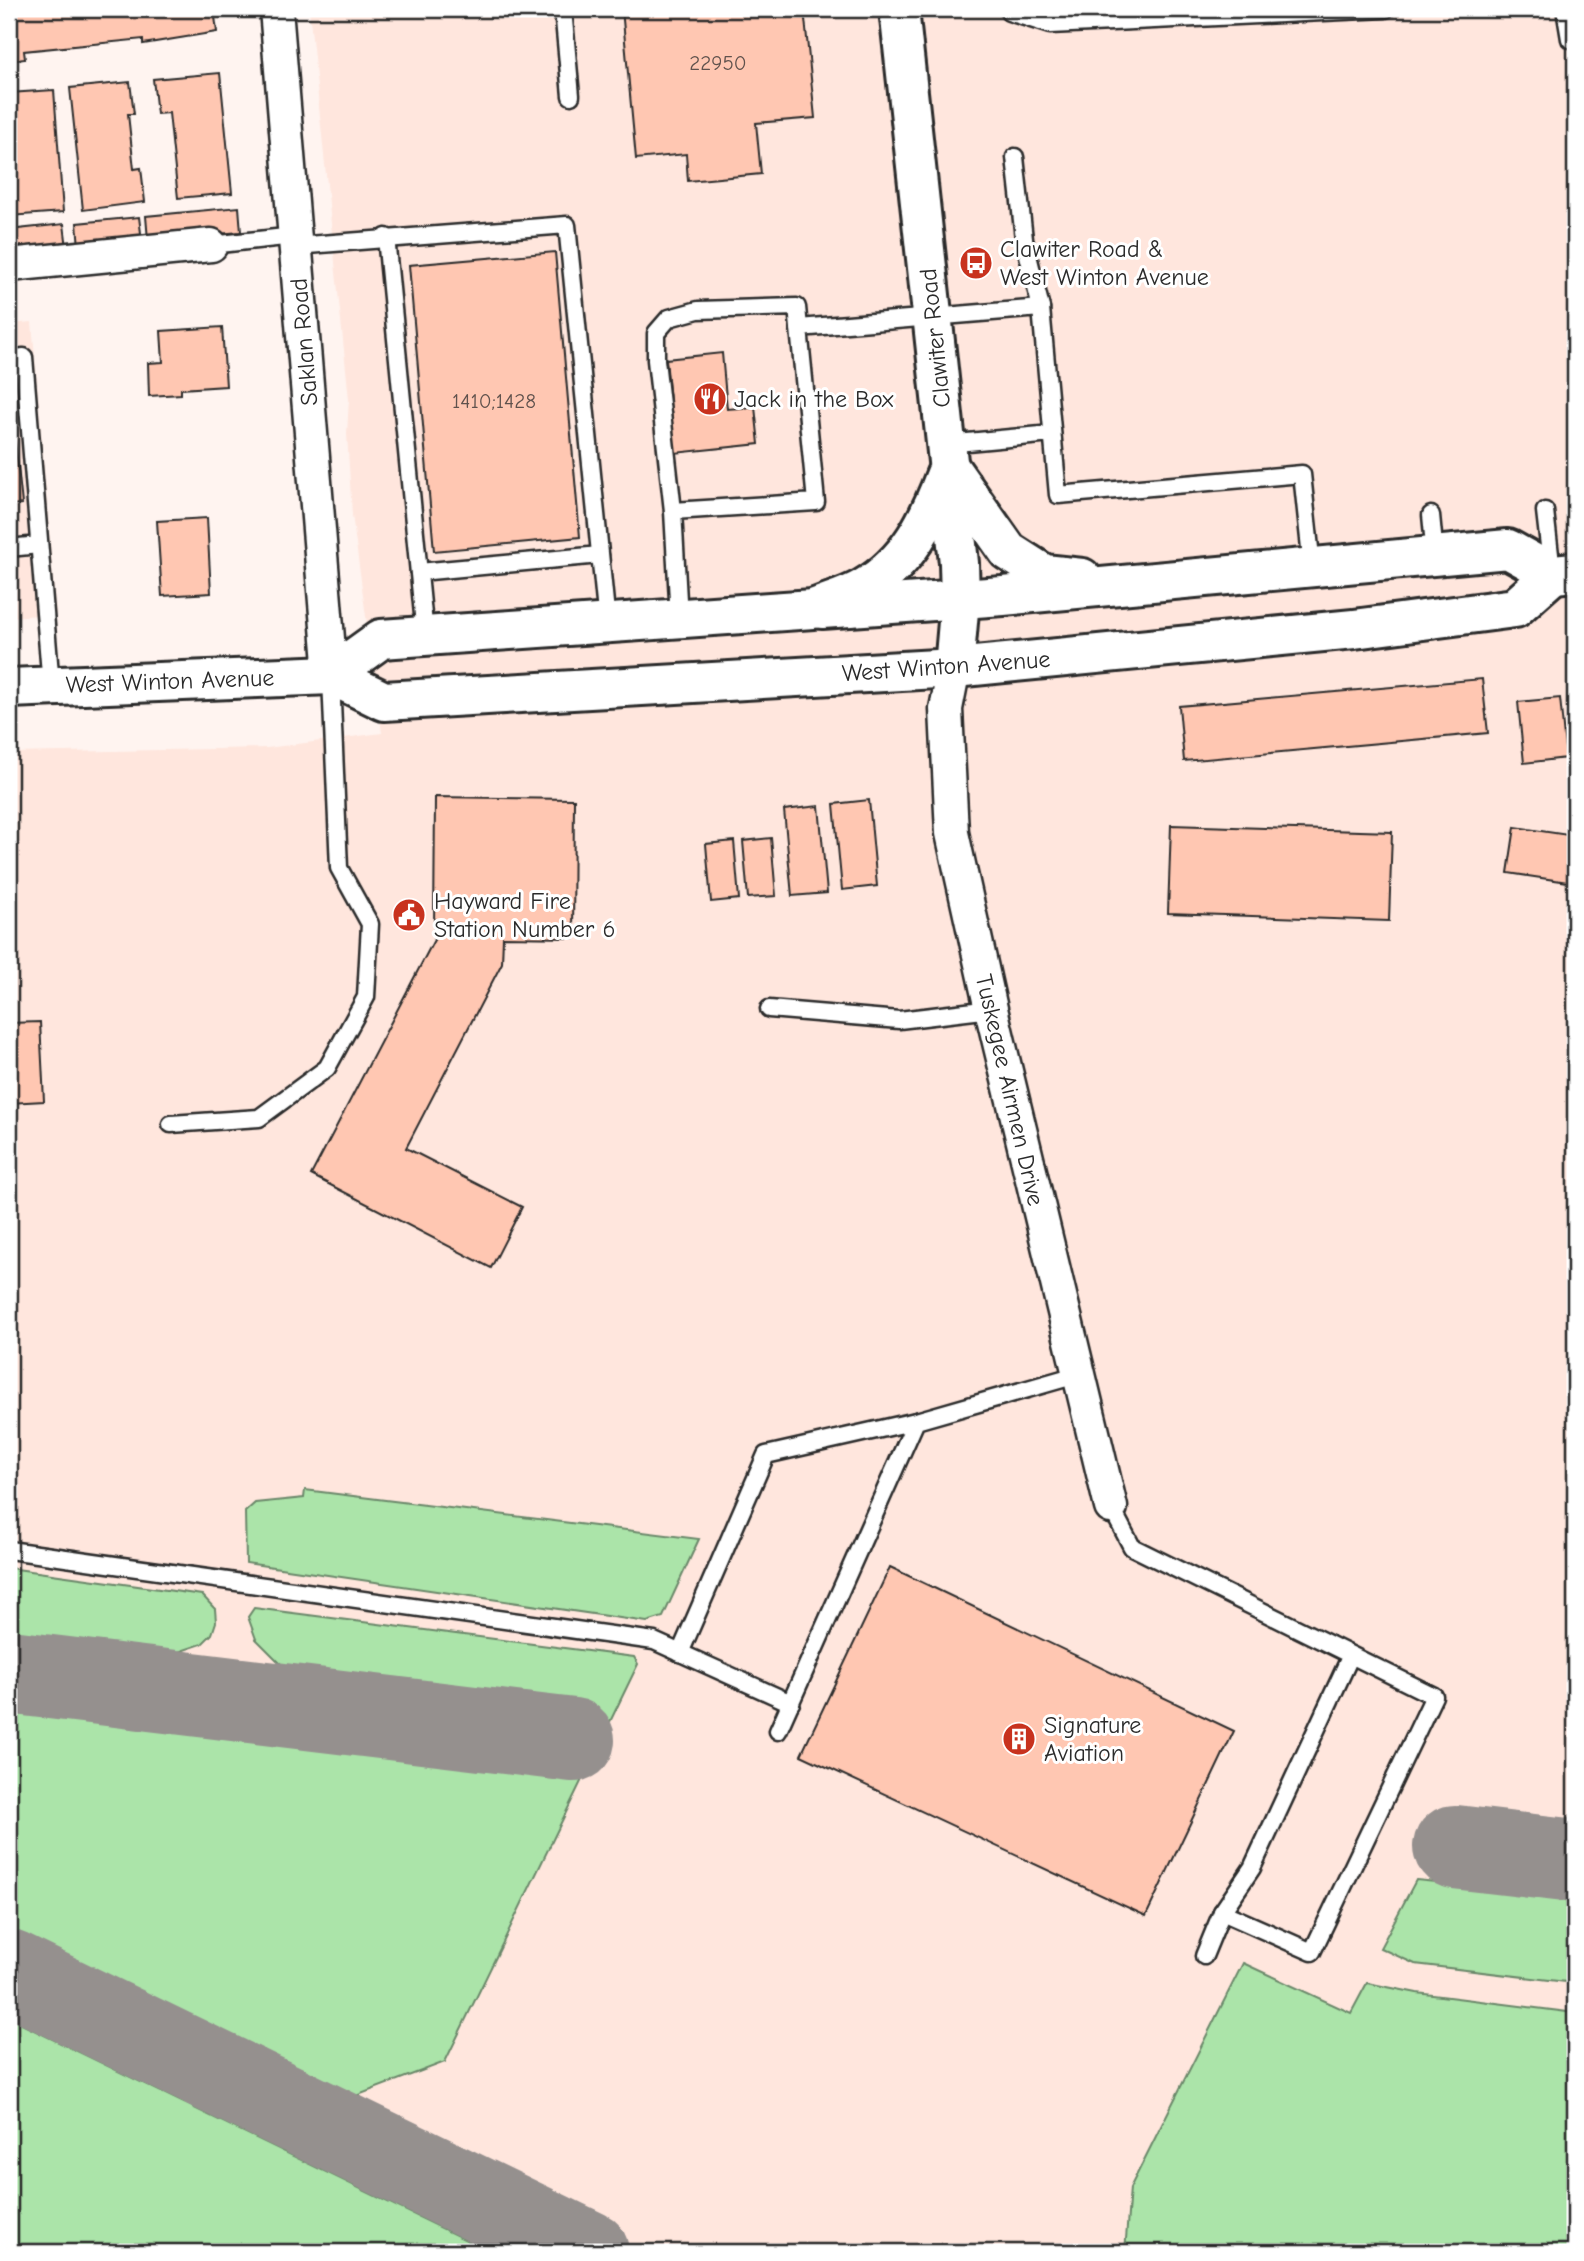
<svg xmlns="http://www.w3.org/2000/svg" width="1584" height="2261" font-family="'Comic Neue',sans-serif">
  <rect width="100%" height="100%" fill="#fff4f0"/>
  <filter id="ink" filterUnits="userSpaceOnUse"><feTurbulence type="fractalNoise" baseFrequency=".0143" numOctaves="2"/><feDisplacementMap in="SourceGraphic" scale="14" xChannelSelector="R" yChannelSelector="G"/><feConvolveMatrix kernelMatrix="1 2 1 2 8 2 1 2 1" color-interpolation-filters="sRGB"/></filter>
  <g filter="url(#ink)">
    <g fill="#ffe6dd">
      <path d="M309,9H1575V2252H9V753L267,748L382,733L352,515L347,434L349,399Z"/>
      <path d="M32,322L56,614L9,617V324Z"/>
    </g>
    <g fill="#abe4a9" stroke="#6b886a" stroke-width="2">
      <path d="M305,1490L699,1539L663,1617L647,1622L246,1563L245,1512L255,1503L304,1498Z"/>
      <path d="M9,1568L202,1595L215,1609L216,1622L212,1634L202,1644L175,1653L9,1635Z"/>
      <path d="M254,1608L634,1657L638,1664L445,2062L348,2099L9,1933V1706L565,1776L599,1710L286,1669L256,1639L248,1617Z"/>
      <path d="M1416,1880L1575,1896V1983L1415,1964L1380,1948Z"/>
      <path d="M1243,1963L1351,2013L1367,1983L1417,1993L1575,2013V2252H1125L1130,2188Z"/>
      <path d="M9,2018L491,2252H9Z"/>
    </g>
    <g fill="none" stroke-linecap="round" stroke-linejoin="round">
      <g stroke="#95908e" stroke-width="84">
        <path d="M9,1672L573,1740"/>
        <path d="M1455,1847L1575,1861"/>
        <path d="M9,1972L587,2252"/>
      </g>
    </g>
    <g fill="#ffc7b2" stroke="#2b2b2b" stroke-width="2">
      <path d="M9,9H214L217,32L143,44V39L24,51L25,59L9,61Z"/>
      <path d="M622,9H804L815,118L756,123L761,174L688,181L686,154L636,159Z"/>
      <path d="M220,73L232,193L178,198L169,113L157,114L153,79Z"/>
      <path d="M130,82L134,114H128L134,169L141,168L145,202L83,210L70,88Z"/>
      <path d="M54,90L63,212L9,216V93Z"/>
      <path d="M239,207L241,232L148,240L146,216Z"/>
      <path d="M139,217L142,241L79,247L77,223Z"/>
      <path d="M64,224L67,248L9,255V230Z"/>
      <path d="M555,252L580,537L434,551L409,265Z"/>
      <path d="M222,327L226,386L181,389V394L149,396L148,363L163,362L161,331Z"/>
      <path d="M722,353L727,409L755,407L759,444L675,453L666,359Z"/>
      <path d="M9,384L22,504L9,505Z"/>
      <path d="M207,518L211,593L162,596L157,521Z"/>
      <path d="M1482,679L1488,733L1184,761L1179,706Z"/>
      <path d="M1560,698L1566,758L1524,763L1518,702Z"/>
      <path d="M435,797L574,799L573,938L503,937L502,963L406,1148L522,1207L491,1268L311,1175L437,934L434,932Z"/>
      <path d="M869,800L877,886L842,890L834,804Z"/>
      <path d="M819,806L827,893L792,896L784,810Z"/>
      <path d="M1171,825L1392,832L1389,921L1168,913Z"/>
      <path d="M1515,827L1575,836V883L1508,873Z"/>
      <path d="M771,838L776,896L748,898L743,841Z"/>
      <path d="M734,841L739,899L711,902L706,844Z"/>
      <path d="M40,1022L44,1101L9,1103V1023Z"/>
      <path d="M890,1567L1234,1731L1146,1916L801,1755Z"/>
    </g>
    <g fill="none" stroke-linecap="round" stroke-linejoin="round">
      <defs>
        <g id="service">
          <path d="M563,9L571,96"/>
          <path d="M1008,9L1009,12L1050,25L1386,9"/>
          <path d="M1565,9L1570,39"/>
          <path d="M1015,157L1024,239L1041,308"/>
          <path d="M386,237L425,635"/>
          <path d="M211,245L294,236"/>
          <path d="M295,246L567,225L607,623"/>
          <path d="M9,359L24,357L51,686"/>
          <path d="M946,444L1052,434"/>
          <path d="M673,511L656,360V333L669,318L698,310L797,307L799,328"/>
          <path d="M1545,511L1552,572"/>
          <path d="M1431,515L1435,556"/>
          <path d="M9,548L39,545"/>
          <path d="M419,572L600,555"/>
          <path d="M679,618L673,511L816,502L799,328L1041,308L1058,495L1302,474L1312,567"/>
          <path d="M769,1009L899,1020L991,1009"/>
          <path d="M171,1124L259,1118L327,1068L366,997L370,924L339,868L331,678"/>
          <path d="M1111,1507L1132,1547L1434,1696L1312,1952L1222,1912L1252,1868L1351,1655"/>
          <path d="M9,1550L654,1641L791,1703"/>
          <path d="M680,1653L766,1455L916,1421"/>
          <path d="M778,1731L916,1421L1080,1374"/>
          <path d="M1204,1956L1222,1912"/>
        </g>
        <g id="minor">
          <path d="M276,9L331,675"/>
          <path d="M9,265L211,245"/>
          <path d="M954,668L946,709L952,833L991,1009L1111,1507"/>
        </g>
        <g id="tertiary">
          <path d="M949,467L1008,551L1044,574L1082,578"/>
          <path d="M822,609L1003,596L1508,549L1553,574L1575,572"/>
          <path d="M954,668L1354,629L1515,608L1553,574"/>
        </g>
        <g id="secondary">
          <path d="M331,675L381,639L813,609C830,602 849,597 864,588C909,562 929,519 946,474"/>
          <path d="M9,688L331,675L384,701L954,668L960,599L959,563L899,9"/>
        </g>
      </defs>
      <use href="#service" stroke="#2b2b2b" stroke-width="21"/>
      <use href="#minor" stroke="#2b2b2b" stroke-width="37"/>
      <use href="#tertiary" stroke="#2b2b2b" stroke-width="44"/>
      <use href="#secondary" stroke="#2b2b2b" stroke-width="44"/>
      <use href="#service" stroke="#fff" stroke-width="16"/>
      <use href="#minor" stroke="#fff" stroke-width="32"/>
      <use href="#tertiary" stroke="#fff" stroke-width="38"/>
      <use href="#secondary" stroke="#fff" stroke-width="38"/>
    </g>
  </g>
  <defs>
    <symbol id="bus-disc" viewBox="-11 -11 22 22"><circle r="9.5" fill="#c8321e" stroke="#fff"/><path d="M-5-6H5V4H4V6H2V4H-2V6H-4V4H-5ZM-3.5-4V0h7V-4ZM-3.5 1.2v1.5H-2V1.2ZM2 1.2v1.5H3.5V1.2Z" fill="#fff"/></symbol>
    <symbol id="restaurant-disc" viewBox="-11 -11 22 22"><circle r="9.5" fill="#c8321e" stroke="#fff"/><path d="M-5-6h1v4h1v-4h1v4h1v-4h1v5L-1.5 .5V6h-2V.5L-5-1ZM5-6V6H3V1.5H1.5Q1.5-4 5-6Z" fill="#fff"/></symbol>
    <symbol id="civic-disc" viewBox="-11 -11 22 22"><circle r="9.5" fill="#c8321e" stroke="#fff"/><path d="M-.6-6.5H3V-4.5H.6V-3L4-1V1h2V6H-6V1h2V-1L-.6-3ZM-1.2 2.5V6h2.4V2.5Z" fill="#fff"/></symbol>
    <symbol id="building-disc" viewBox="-11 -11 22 22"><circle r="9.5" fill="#c8321e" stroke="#fff"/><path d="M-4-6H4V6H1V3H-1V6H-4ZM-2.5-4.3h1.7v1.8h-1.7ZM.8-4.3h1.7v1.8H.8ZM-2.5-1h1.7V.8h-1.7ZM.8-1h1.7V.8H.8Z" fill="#fff"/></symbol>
  </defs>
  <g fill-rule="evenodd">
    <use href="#bus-disc" x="957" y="244" width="38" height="38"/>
    <use href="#restaurant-disc" x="691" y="380" width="38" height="38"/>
    <use href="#civic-disc" x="390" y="896" width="38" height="38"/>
    <use href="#building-disc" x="1000" y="1720" width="38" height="38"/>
  </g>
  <g text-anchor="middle" stroke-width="6" stroke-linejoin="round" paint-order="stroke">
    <g font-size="21" fill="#60524d">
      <text x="718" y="70">22950</text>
      <text x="494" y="408">1410;1428</text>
    </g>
    <g font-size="24" fill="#2b2b2b" stroke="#fff" text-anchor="start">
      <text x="1000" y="257">Clawiter Road &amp;<tspan x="1000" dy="28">West Winton Avenue</tspan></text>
      <text x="734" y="407">Jack in the Box</text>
      <text x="434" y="909">Hayward Fire<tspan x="434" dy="28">Station Number 6</tspan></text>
      <text x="1044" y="1733">Signature<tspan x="1044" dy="28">Aviation</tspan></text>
    </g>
    <g font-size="24" fill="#2b2b2b" stroke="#fff">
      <text transform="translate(935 338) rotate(-96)" y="8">Clawiter Road</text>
      <text transform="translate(304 342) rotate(-95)" y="8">Saklan Road</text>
      <text transform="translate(946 666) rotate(-4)" y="8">West Winton Avenue</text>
      <text transform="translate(170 681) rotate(-2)" y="8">West Winton Avenue</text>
      <text transform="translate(1010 1090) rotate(77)" y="8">Tuskegee Airmen Drive</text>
    </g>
  </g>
  <rect width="1584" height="2261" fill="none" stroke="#fff" stroke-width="35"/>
  <rect x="18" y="18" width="1549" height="2226" fill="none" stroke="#2b2b2b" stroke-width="2.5" filter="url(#ink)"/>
</svg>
